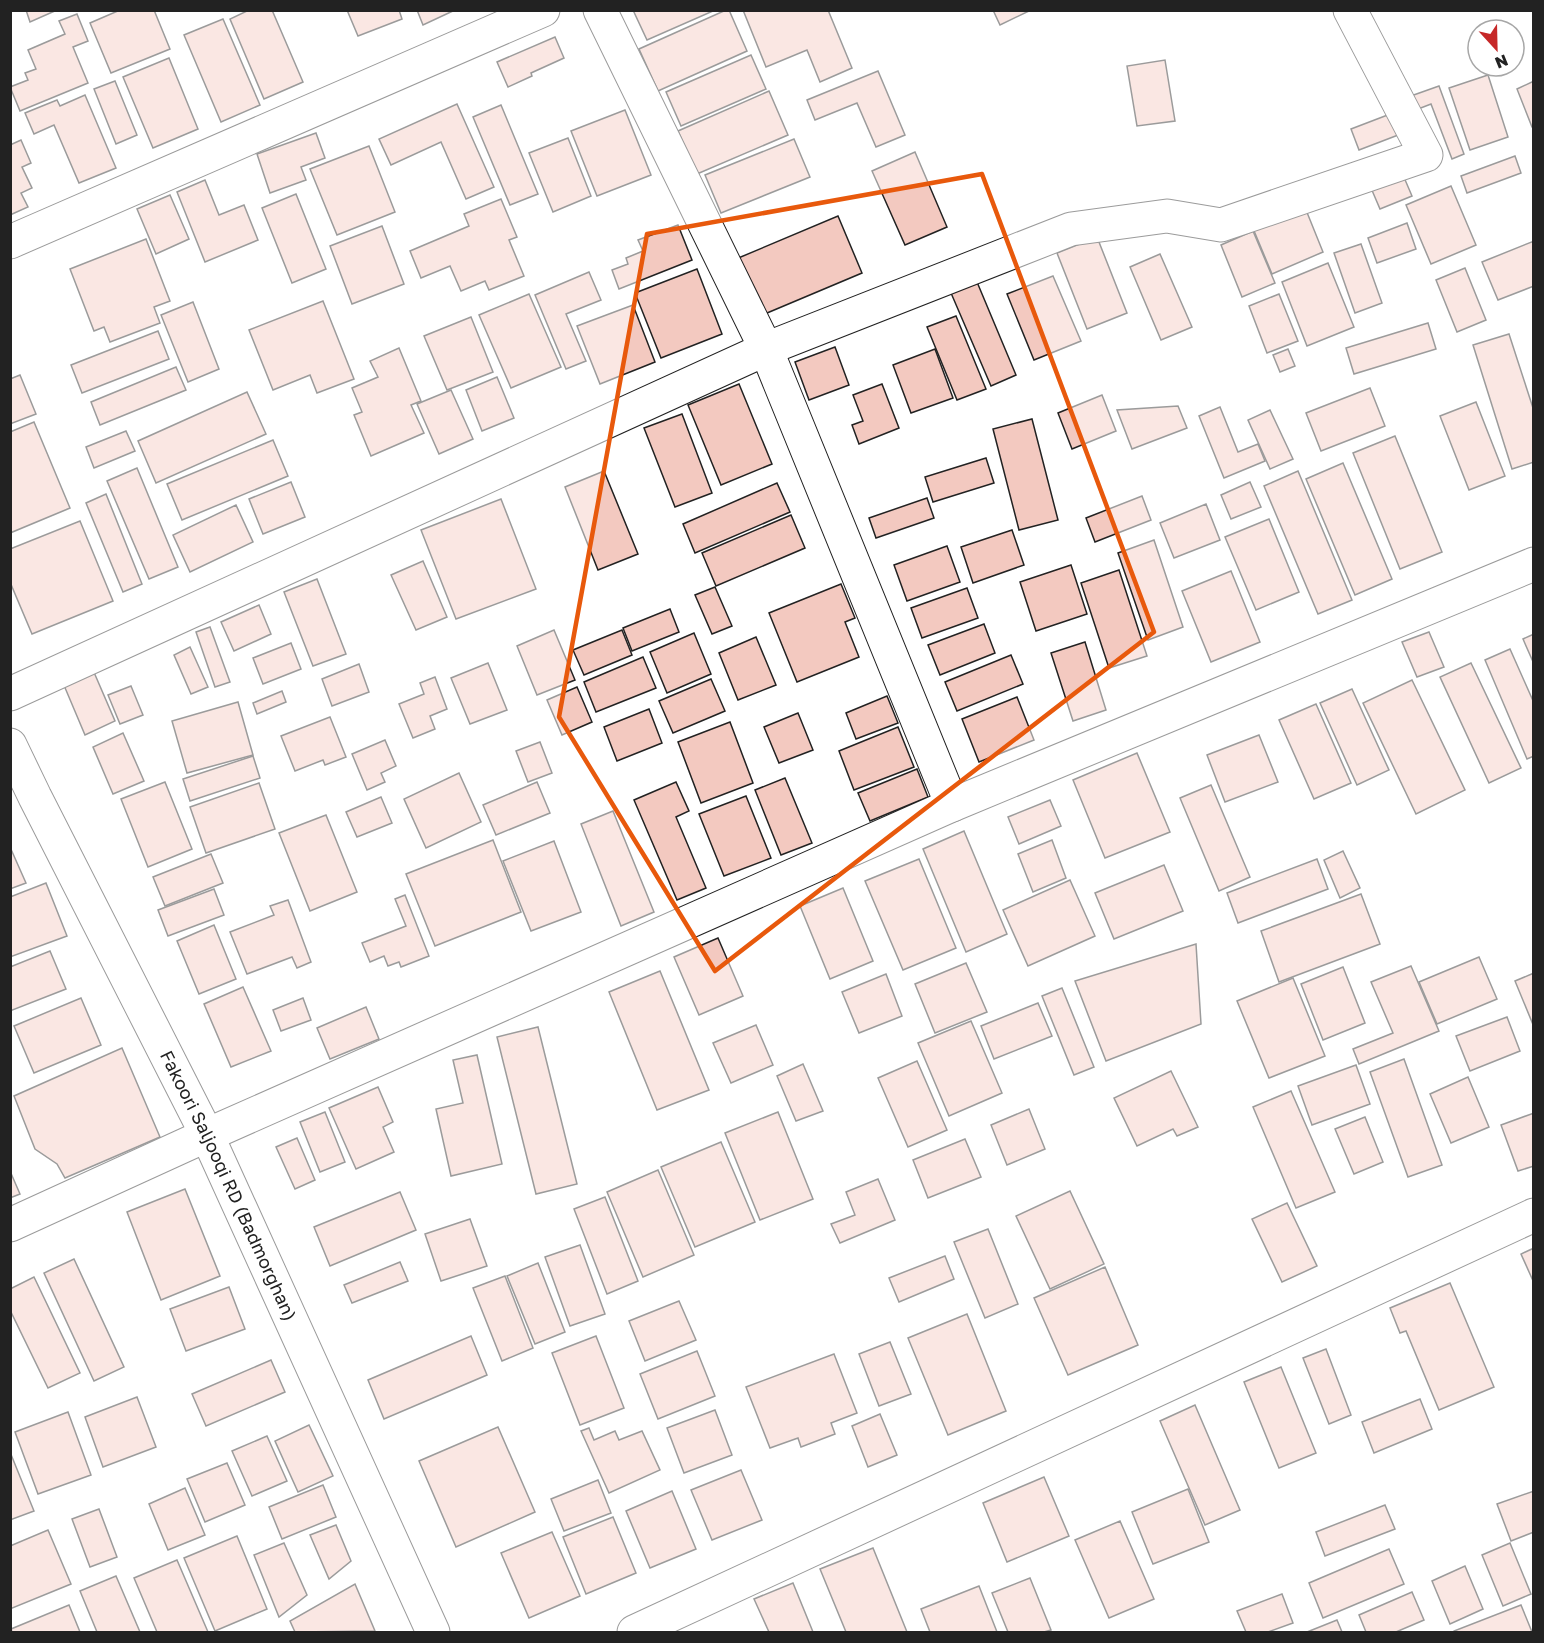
<svg xmlns="http://www.w3.org/2000/svg" width="1544" height="1643" font-family="'Golos Text',sans-serif">
  <rect width="100%" height="100%" fill="#fff"/>
  <g fill="#f3c9c0" stroke="#222" stroke-width="1.5">
    <path d="M26,10H57L30,22Z"/>
    <path d="M120,10H154L170,49L111,73L90,23Z"/>
    <path d="M249,10H272L303,82L264,99L230,19Z"/>
    <path d="M347,10H399L402,19L358,36Z"/>
    <path d="M417,10H455L423,25Z"/>
    <path d="M633,10H712L713,11L647,40Z"/>
    <path d="M726,10H729L747,51L658,91L639,49Z"/>
    <path d="M743,10H828L852,68L820,82L807,50L766,67Z"/>
    <path d="M993,10H1031L1000,25Z"/>
    <path d="M77,14L88,41L73,47L88,83L20,111L10,87L28,80L25,73L36,69L28,50L65,34L59,21Z"/>
    <path d="M223,19L260,105L221,122L184,35Z"/>
    <path d="M555,37L564,58L531,73L532,76L508,87L497,62Z"/>
    <path d="M751,55L766,89L681,126L666,92Z"/>
    <path d="M169,58L198,129L153,148L123,77Z"/>
    <path d="M1165,60L1175,121L1137,126L1127,66Z"/>
    <path d="M878,71L905,135L876,147L857,103L815,120L807,100Z"/>
    <path d="M1488,75L1508,137L1470,150L1449,88Z"/>
    <path d="M115,81L137,135L116,144L94,89Z"/>
    <path d="M1534,81V127H1532L1517,89Z"/>
    <path d="M1439,86L1464,154L1452,159L1431,104L1413,111L1408,97Z"/>
    <path d="M769,91L788,135L697,174L678,131Z"/>
    <path d="M85,95L116,168L79,183L54,125L34,134L25,113L57,100L60,106Z"/>
    <path d="M457,104L494,187L466,199L441,142L391,165L379,139Z"/>
    <path d="M501,105L538,194L510,205L473,117Z"/>
    <path d="M625,110L651,175L597,196L571,131Z"/>
    <path d="M1398,111L1406,132L1359,150L1351,129Z"/>
    <path d="M316,133L325,158L301,167L306,180L270,193L257,154Z"/>
    <path d="M568,138L591,196L553,212L529,153Z"/>
    <path d="M794,139L810,177L721,213L705,175Z"/>
    <path d="M21,140L31,163L22,167L32,188L21,193L28,207L10,215V145Z"/>
    <path d="M369,146L395,212L337,235L310,169Z"/>
    <path d="M915,152L947,227L905,245L872,171Z"/>
    <path d="M1515,156L1521,173L1467,193L1461,176Z"/>
    <path d="M1403,175L1412,196L1380,209L1371,188Z"/>
    <path d="M205,180L219,215L244,205L258,240L205,262L177,192Z"/>
    <path d="M1451,186L1476,245L1431,264L1406,205Z"/>
    <path d="M296,194L326,269L292,283L262,208Z"/>
    <path d="M170,195L189,239L156,254L137,209Z"/>
    <path d="M501,199L517,237L509,240L524,276L489,290L485,281L461,291L450,266L421,278L410,251L469,226L464,214Z"/>
    <path d="M1304,205L1323,252L1272,274L1252,226Z"/>
    <path d="M838,216L862,273L760,316L736,259Z"/>
    <path d="M1407,223L1416,249L1377,263L1368,238Z"/>
    <path d="M678,225L692,260L619,289L612,270L628,264L626,258L643,251L638,240Z"/>
    <path d="M382,226L404,284L352,304L330,246Z"/>
    <path d="M1253,231L1275,283L1242,297L1221,245Z"/>
    <path d="M1097,237L1127,313L1087,329L1057,253Z"/>
    <path d="M146,239L170,301L154,307L160,323L110,342L104,327L94,331L70,269Z"/>
    <path d="M1534,241V286L1498,300L1482,262Z"/>
    <path d="M1361,244L1382,303L1355,313L1334,253Z"/>
    <path d="M1160,254L1192,327L1161,340L1130,267Z"/>
    <path d="M1328,263L1354,327L1307,346L1282,282Z"/>
    <path d="M1465,268L1486,320L1457,332L1436,280Z"/>
    <path d="M697,269L722,334L661,358L635,293Z"/>
    <path d="M589,272L601,300L566,314L586,361L566,369L535,295Z"/>
    <path d="M1053,276L1081,341L1034,360L1007,294Z"/>
    <path d="M977,282L1016,375L991,386L951,293Z"/>
    <path d="M529,294L561,367L511,388L479,315Z"/>
    <path d="M1279,294L1298,341L1267,353L1249,306Z"/>
    <path d="M323,301L354,379L317,393L310,375L273,390L249,330Z"/>
    <path d="M193,302L219,369L188,382L161,315Z"/>
    <path d="M633,305L655,362L600,384L577,326Z"/>
    <path d="M956,316L986,389L957,400L927,327Z"/>
    <path d="M471,317L493,372L447,390L424,336Z"/>
    <path d="M1428,323L1436,349L1354,374L1346,348Z"/>
    <path d="M158,331L169,359L82,393L71,365Z"/>
    <path d="M1509,334L1534,411V462L1512,469L1473,345Z"/>
    <path d="M835,347L849,385L809,400L795,362Z"/>
    <path d="M399,348L421,401L411,405L424,433L371,456L354,415L362,412L352,388L378,377L370,361Z"/>
    <path d="M935,349L953,398L911,413L893,365Z"/>
    <path d="M1288,349L1295,366L1280,372L1273,355Z"/>
    <path d="M176,367L186,390L100,425L91,402Z"/>
    <path d="M20,375L36,414L10,424V379Z"/>
    <path d="M497,377L514,418L482,431L466,390Z"/>
    <path d="M739,384L772,464L721,485L688,405Z"/>
    <path d="M882,384L899,428L859,444L852,425L863,421L853,395Z"/>
    <path d="M1370,388L1385,426L1321,451L1306,413Z"/>
    <path d="M451,390L473,439L439,454L417,404Z"/>
    <path d="M247,392L266,434L156,483L138,441Z"/>
    <path d="M1102,395L1116,431L1072,449L1058,413Z"/>
    <path d="M1476,402L1505,476L1469,490L1440,416Z"/>
    <path d="M1178,406L1187,428L1132,449L1117,410Z"/>
    <path d="M1220,407L1238,452L1258,444L1265,461L1224,478L1199,416Z"/>
    <path d="M1270,410L1293,459L1270,469L1248,420Z"/>
    <path d="M682,414L712,493L675,507L644,428Z"/>
    <path d="M1032,419L1058,520L1019,530L993,429Z"/>
    <path d="M34,422L70,508L10,533V432Z"/>
    <path d="M126,431L135,451L94,468L86,447Z"/>
    <path d="M1395,436L1442,552L1400,569L1353,453Z"/>
    <path d="M273,440L288,476L182,520L167,484Z"/>
    <path d="M986,458L994,483L933,502L925,477Z"/>
    <path d="M1343,463L1392,579L1355,595L1306,479Z"/>
    <path d="M137,468L178,567L149,579L107,481Z"/>
    <path d="M604,471L638,554L598,570L565,487Z"/>
    <path d="M1298,471L1352,600L1318,614L1264,486Z"/>
    <path d="M291,482L305,517L263,534L249,499Z"/>
    <path d="M1250,482L1261,507L1231,519L1221,495Z"/>
    <path d="M777,483L790,512L695,553L683,524Z"/>
    <path d="M106,494L142,584L123,592L86,503Z"/>
    <path d="M1142,496L1151,520L1095,542L1086,518Z"/>
    <path d="M927,498L934,518L876,538L869,518Z"/>
    <path d="M501,499L536,589L456,619L421,530Z"/>
    <path d="M1206,504L1220,540L1174,558L1160,523Z"/>
    <path d="M236,505L253,542L190,572L173,535Z"/>
    <path d="M791,515L805,548L716,586L702,553Z"/>
    <path d="M1269,519L1299,592L1256,610L1225,537Z"/>
    <path d="M80,521L113,601L32,634L10,582V549Z"/>
    <path d="M1012,530L1024,565L973,583L961,547Z"/>
    <path d="M1154,540L1183,627L1148,640L1118,553Z"/>
    <path d="M947,546L960,582L907,601L894,565Z"/>
    <path d="M423,561L447,617L416,630L391,575Z"/>
    <path d="M1071,565L1087,614L1036,631L1020,582Z"/>
    <path d="M1119,570L1147,656L1109,668L1081,583Z"/>
    <path d="M1231,571L1260,642L1211,662L1182,591Z"/>
    <path d="M317,579L346,654L313,666L284,592Z"/>
    <path d="M841,584L855,618L845,622L859,657L797,682L769,613Z"/>
    <path d="M715,587L732,626L712,634L695,595Z"/>
    <path d="M967,588L978,618L922,638L911,608Z"/>
    <path d="M259,605L271,634L234,651L221,622Z"/>
    <path d="M670,609L679,632L632,651L623,628Z"/>
    <path d="M984,624L995,653L940,675L928,645Z"/>
    <path d="M210,627L230,682L215,687L196,632Z"/>
    <path d="M554,630L575,680L537,695L517,646Z"/>
    <path d="M622,630L632,655L584,675L573,650Z"/>
    <path d="M1429,632L1444,667L1417,677L1402,642Z"/>
    <path d="M694,633L711,674L667,693L650,652Z"/>
    <path d="M1534,634V664L1523,639Z"/>
    <path d="M756,637L776,685L738,700L719,653Z"/>
    <path d="M1085,642L1106,710L1073,721L1051,653Z"/>
    <path d="M291,643L301,669L263,684L253,658Z"/>
    <path d="M190,647L208,687L191,694L174,655Z"/>
    <path d="M1510,649L1534,703V756L1527,759L1485,660Z"/>
    <path d="M1011,655L1023,684L957,711L945,682Z"/>
    <path d="M643,657L656,688L596,712L584,682Z"/>
    <path d="M488,663L507,710L470,724L451,678Z"/>
    <path d="M1471,663L1521,768L1489,783L1440,677Z"/>
    <path d="M359,664L369,692L332,706L322,679Z"/>
    <path d="M93,670L115,721L85,735L63,683Z"/>
    <path d="M435,677L447,709L430,716L435,729L413,738L399,704L424,694L420,683Z"/>
    <path d="M711,679L725,711L673,733L659,701Z"/>
    <path d="M1412,680L1465,790L1416,814L1363,703Z"/>
    <path d="M131,686L143,715L120,724L108,695Z"/>
    <path d="M577,687L592,722L562,735L547,700Z"/>
    <path d="M1352,689L1389,770L1357,785L1320,703Z"/>
    <path d="M282,691L286,702L257,714L253,703Z"/>
    <path d="M887,696L898,723L856,739L846,713Z"/>
    <path d="M1017,697L1034,740L979,762L962,719Z"/>
    <path d="M238,702L253,755L187,773L172,721Z"/>
    <path d="M1316,704L1351,783L1314,799L1279,720Z"/>
    <path d="M649,709L662,743L617,761L604,727Z"/>
    <path d="M798,713L813,750L779,763L764,727Z"/>
    <path d="M330,717L346,757L325,765L323,760L295,771L281,736Z"/>
    <path d="M730,722L753,783L701,803L678,742Z"/>
    <path d="M898,727L914,767L854,790L839,751Z"/>
    <path d="M123,733L144,781L113,794L93,747Z"/>
    <path d="M1259,735L1278,782L1225,802L1207,755Z"/>
    <path d="M385,740L396,766L381,773L385,782L367,790L352,754Z"/>
    <path d="M540,742L552,773L528,782L516,751Z"/>
    <path d="M1137,753L1170,832L1105,858L1073,780Z"/>
    <path d="M253,756L260,778L190,801L183,779Z"/>
    <path d="M917,769L928,797L870,821L858,793Z"/>
    <path d="M459,773L481,822L426,848L404,799Z"/>
    <path d="M785,778L812,843L781,855L755,790Z"/>
    <path d="M165,782L192,849L148,867L121,799Z"/>
    <path d="M537,782L550,813L496,835L483,805Z"/>
    <path d="M676,782L689,811L676,817L706,888L677,900L634,800Z"/>
    <path d="M259,783L275,829L206,853L190,807Z"/>
    <path d="M1211,785L1250,877L1219,891L1180,798Z"/>
    <path d="M746,796L771,858L724,876L699,814Z"/>
    <path d="M381,797L392,823L357,837L346,812Z"/>
    <path d="M1050,800L1061,826L1019,844L1008,817Z"/>
    <path d="M613,811L654,912L621,926L581,824Z"/>
    <path d="M326,815L357,892L310,911L279,833Z"/>
    <path d="M964,831L1007,934L966,952L923,849Z"/>
    <path d="M493,840L521,912L435,946L406,874Z"/>
    <path d="M1052,840L1066,878L1033,892L1018,854Z"/>
    <path d="M554,841L581,912L531,931L503,861Z"/>
    <path d="M10,847L26,883L10,889Z"/>
    <path d="M1343,851L1360,888L1340,898L1324,860Z"/>
    <path d="M211,854L223,883L165,906L153,877Z"/>
    <path d="M919,859L956,948L903,970L865,881Z"/>
    <path d="M1317,859L1328,889L1238,923L1227,893Z"/>
    <path d="M1164,865L1183,911L1114,939L1095,893Z"/>
    <path d="M1070,880L1095,936L1028,966L1003,910Z"/>
    <path d="M46,883L67,936L10,957V897Z"/>
    <path d="M843,888L873,961L830,979L800,906Z"/>
    <path d="M214,889L224,915L168,936L158,910Z"/>
    <path d="M1361,894L1380,944L1279,982L1261,931Z"/>
    <path d="M405,895L429,956L401,967L399,962L388,966L384,956L370,962L362,943L406,926L395,899Z"/>
    <path d="M288,900L311,962L297,968L292,957L247,974L230,932L274,915L270,906Z"/>
    <path d="M214,925L236,979L199,994L177,941Z"/>
    <path d="M718,938L743,996L699,1015L674,957Z"/>
    <path d="M1196,944L1201,1024L1106,1061L1075,981Z"/>
    <path d="M50,951L66,989L10,1011V967Z"/>
    <path d="M1479,957L1497,999L1437,1024L1419,982Z"/>
    <path d="M966,963L987,1012L935,1033L915,984Z"/>
    <path d="M1411,966L1439,1031L1359,1064L1353,1049L1393,1033L1371,982Z"/>
    <path d="M1343,967L1365,1023L1323,1040L1301,984Z"/>
    <path d="M660,971L709,1090L657,1110L609,992Z"/>
    <path d="M1534,973V1027L1515,981Z"/>
    <path d="M886,974L902,1016L859,1033L842,992Z"/>
    <path d="M1293,978L1325,1056L1269,1078L1237,1001Z"/>
    <path d="M243,987L271,1051L231,1067L204,1004Z"/>
    <path d="M1062,988L1094,1067L1074,1075L1042,996Z"/>
    <path d="M81,998L101,1045L34,1073L14,1026Z"/>
    <path d="M303,998L311,1020L281,1031L273,1010Z"/>
    <path d="M1038,1003L1052,1036L994,1059L981,1026Z"/>
    <path d="M366,1007L379,1039L330,1059L317,1028Z"/>
    <path d="M1507,1017L1520,1051L1470,1071L1456,1036Z"/>
    <path d="M971,1021L1002,1093L949,1116L918,1043Z"/>
    <path d="M756,1025L773,1065L731,1083L713,1043Z"/>
    <path d="M538,1027L577,1184L536,1194L497,1037Z"/>
    <path d="M122,1048L160,1137L65,1178L57,1164L35,1149L14,1096Z"/>
    <path d="M477,1055L502,1164L451,1176L436,1109L463,1103L453,1060Z"/>
    <path d="M1404,1059L1442,1165L1408,1177L1370,1072Z"/>
    <path d="M917,1061L947,1130L908,1147L878,1078Z"/>
    <path d="M803,1064L823,1111L796,1121L777,1076Z"/>
    <path d="M1356,1065L1370,1104L1312,1125L1298,1086Z"/>
    <path d="M1171,1071L1198,1127L1177,1136L1173,1129L1137,1146L1114,1098Z"/>
    <path d="M1468,1077L1489,1127L1451,1143L1430,1094Z"/>
    <path d="M378,1087L393,1122L383,1127L394,1152L356,1169L329,1108Z"/>
    <path d="M1291,1091L1335,1192L1296,1208L1253,1107Z"/>
    <path d="M1029,1109L1045,1149L1007,1165L991,1125Z"/>
    <path d="M325,1112L345,1162L320,1172L300,1122Z"/>
    <path d="M778,1112L813,1199L760,1220L725,1133Z"/>
    <path d="M1534,1113V1166L1518,1171L1501,1125Z"/>
    <path d="M1365,1117L1383,1162L1354,1174L1335,1129Z"/>
    <path d="M297,1138L315,1180L295,1189L276,1147Z"/>
    <path d="M965,1139L981,1177L928,1198L913,1160Z"/>
    <path d="M721,1142L755,1222L695,1247L661,1167Z"/>
    <path d="M658,1170L694,1255L643,1277L607,1192Z"/>
    <path d="M10,1171L20,1194L10,1198Z"/>
    <path d="M878,1179L895,1220L840,1243L831,1224L855,1215L846,1192Z"/>
    <path d="M185,1189L220,1276L161,1300L127,1212Z"/>
    <path d="M1070,1191L1104,1264L1050,1289L1016,1216Z"/>
    <path d="M400,1192L416,1230L330,1266L314,1227Z"/>
    <path d="M605,1197L638,1281L607,1294L574,1209Z"/>
    <path d="M1287,1203L1317,1266L1282,1282L1252,1219Z"/>
    <path d="M470,1219L487,1266L441,1281L425,1234Z"/>
    <path d="M988,1229L1018,1304L985,1318L954,1242Z"/>
    <path d="M580,1245L605,1314L570,1326L545,1257Z"/>
    <path d="M1534,1248V1283L1521,1254Z"/>
    <path d="M945,1256L954,1279L899,1302L889,1278Z"/>
    <path d="M74,1259L124,1367L94,1381L44,1273Z"/>
    <path d="M400,1262L408,1281L352,1303L344,1285Z"/>
    <path d="M538,1263L565,1332L535,1344L507,1276Z"/>
    <path d="M1105,1267L1138,1345L1068,1375L1034,1298Z"/>
    <path d="M505,1276L533,1348L502,1361L473,1288Z"/>
    <path d="M34,1277L80,1373L48,1388L10,1310V1289Z"/>
    <path d="M1450,1283L1494,1387L1439,1410L1406,1331L1400,1333L1390,1308Z"/>
    <path d="M229,1287L245,1329L186,1351L170,1309Z"/>
    <path d="M679,1301L696,1340L645,1361L629,1321Z"/>
    <path d="M967,1314L1006,1411L948,1435L908,1338Z"/>
    <path d="M471,1336L487,1375L384,1419L368,1380Z"/>
    <path d="M596,1336L624,1408L580,1425L552,1353Z"/>
    <path d="M890,1342L911,1394L879,1406L859,1354Z"/>
    <path d="M1326,1349L1351,1415L1329,1424L1303,1358Z"/>
    <path d="M697,1351L715,1396L658,1419L640,1374Z"/>
    <path d="M834,1354L857,1413L831,1423L835,1434L801,1447L798,1438L770,1448L746,1387Z"/>
    <path d="M271,1360L285,1392L206,1426L192,1394Z"/>
    <path d="M1281,1367L1316,1453L1279,1468L1244,1382Z"/>
    <path d="M137,1397L156,1447L103,1467L85,1417Z"/>
    <path d="M1420,1399L1432,1429L1374,1453L1362,1422Z"/>
    <path d="M1195,1405L1240,1510L1205,1525L1160,1421Z"/>
    <path d="M715,1410L732,1455L684,1473L667,1428Z"/>
    <path d="M68,1412L91,1475L38,1494L15,1432Z"/>
    <path d="M880,1414L897,1455L868,1467L852,1426Z"/>
    <path d="M309,1425L333,1476L298,1492L275,1441Z"/>
    <path d="M498,1427L535,1512L456,1547L419,1461Z"/>
    <path d="M589,1428L594,1440L615,1431L619,1440L642,1431L660,1470L609,1493L581,1431Z"/>
    <path d="M267,1436L287,1481L252,1496L232,1451Z"/>
    <path d="M10,1452L34,1511L10,1520Z"/>
    <path d="M227,1463L245,1505L205,1522L187,1479Z"/>
    <path d="M741,1470L762,1520L712,1540L691,1490Z"/>
    <path d="M1044,1477L1069,1536L1007,1562L983,1503Z"/>
    <path d="M598,1480L611,1513L564,1531L551,1499Z"/>
    <path d="M323,1485L336,1517L282,1539L269,1507Z"/>
    <path d="M185,1488L205,1535L168,1550L149,1504Z"/>
    <path d="M1188,1489L1209,1542L1153,1564L1132,1512Z"/>
    <path d="M672,1491L696,1549L650,1568L626,1511Z"/>
    <path d="M1534,1491V1532L1511,1541L1497,1504Z"/>
    <path d="M1385,1505L1395,1529L1325,1556L1316,1532Z"/>
    <path d="M99,1509L117,1557L90,1567L72,1519Z"/>
    <path d="M613,1517L636,1573L586,1594L563,1537Z"/>
    <path d="M1120,1521L1154,1599L1109,1618L1075,1540Z"/>
    <path d="M336,1525L351,1561L329,1579L310,1535Z"/>
    <path d="M48,1530L71,1584L10,1609V1546Z"/>
    <path d="M552,1532L580,1596L529,1618L501,1553Z"/>
    <path d="M237,1536L267,1609L215,1631L184,1558Z"/>
    <path d="M284,1543L307,1595L279,1617L254,1555Z"/>
    <path d="M1510,1543L1531,1594L1503,1606L1482,1555Z"/>
    <path d="M873,1548L907,1632H846L820,1569Z"/>
    <path d="M1389,1549L1404,1584L1323,1618L1309,1583Z"/>
    <path d="M177,1560L208,1632H157L134,1578Z"/>
    <path d="M1465,1566L1483,1609L1450,1624L1432,1581Z"/>
    <path d="M116,1576L140,1632H97L80,1591Z"/>
    <path d="M1030,1578L1051,1630L1044,1632H1008L992,1593Z"/>
    <path d="M793,1583L813,1632H769L754,1599Z"/>
    <path d="M355,1584L375,1631L295,1632L290,1621Z"/>
    <path d="M979,1586L997,1632H930L921,1609Z"/>
    <path d="M1412,1592L1424,1620L1396,1632H1366L1359,1615Z"/>
    <path d="M1282,1594L1293,1623L1268,1632H1246L1237,1611Z"/>
    <path d="M69,1605L80,1632H12L11,1629Z"/>
    <path d="M1521,1605L1532,1632H1454V1631Z"/>
    <path d="M1337,1620L1342,1632H1307Z"/>
  </g>
  <g fill="none" stroke-linecap="round" stroke-linejoin="round">
    <defs>
      <g id="minor">
        <path d="M600,10L766,349L952,805"/>
        <path d="M10,242L543,10"/>
        <path d="M10,694L766,349L1071,229L1167,216L1221,225L1426,155L1350,10"/>
        <path id="s1" d="M10,745L35,797L207,1135L433,1632"/>
        <path d="M10,1225L207,1135L952,805L1534,564"/>
        <path d="M634,1632L1534,1215"/>
      </g>
    </defs>
    <use href="#minor" stroke="#222" stroke-width="35"/>
    <use href="#minor" stroke="#fff" stroke-width="33"/>
  </g>
  <path d="M0 0H1544V1643H0ZM982,174L1154,632L715,971L559,717L647,234Z" fill="#fff" fill-opacity=".55" fill-rule="evenodd"/>
  <path fill="none" stroke="#e8590c" stroke-width="4.5" stroke-linejoin="round" d="M982,174L1154,632L715,971L559,717L647,234Z"/>
  <g text-anchor="middle" stroke-width="4.5" stroke-linejoin="round" paint-order="stroke">
    <g font-size="18" fill="#222" stroke="#fff">
      <text dy="6" stroke="none"><textPath href="#s1" startOffset="492">Fakoori Saljooqi RD (Badmorghan)</textPath></text>
    </g>
  </g>
  <rect width="1544" height="1643" fill="none" stroke="#222222" stroke-width="24"/>
  <g transform="translate(1496 48) rotate(158)"><circle r="28" fill="#ffffff" stroke="#a7a7a7" stroke-width="1.5"/>
  <path d="M0-4.5L10 22L0 15L-10 22Z" fill="#c62828"/>
  <text y="-9" font-size="16" font-weight="bold" text-anchor="middle" fill="#222222">N</text>
  </g>
</svg>
